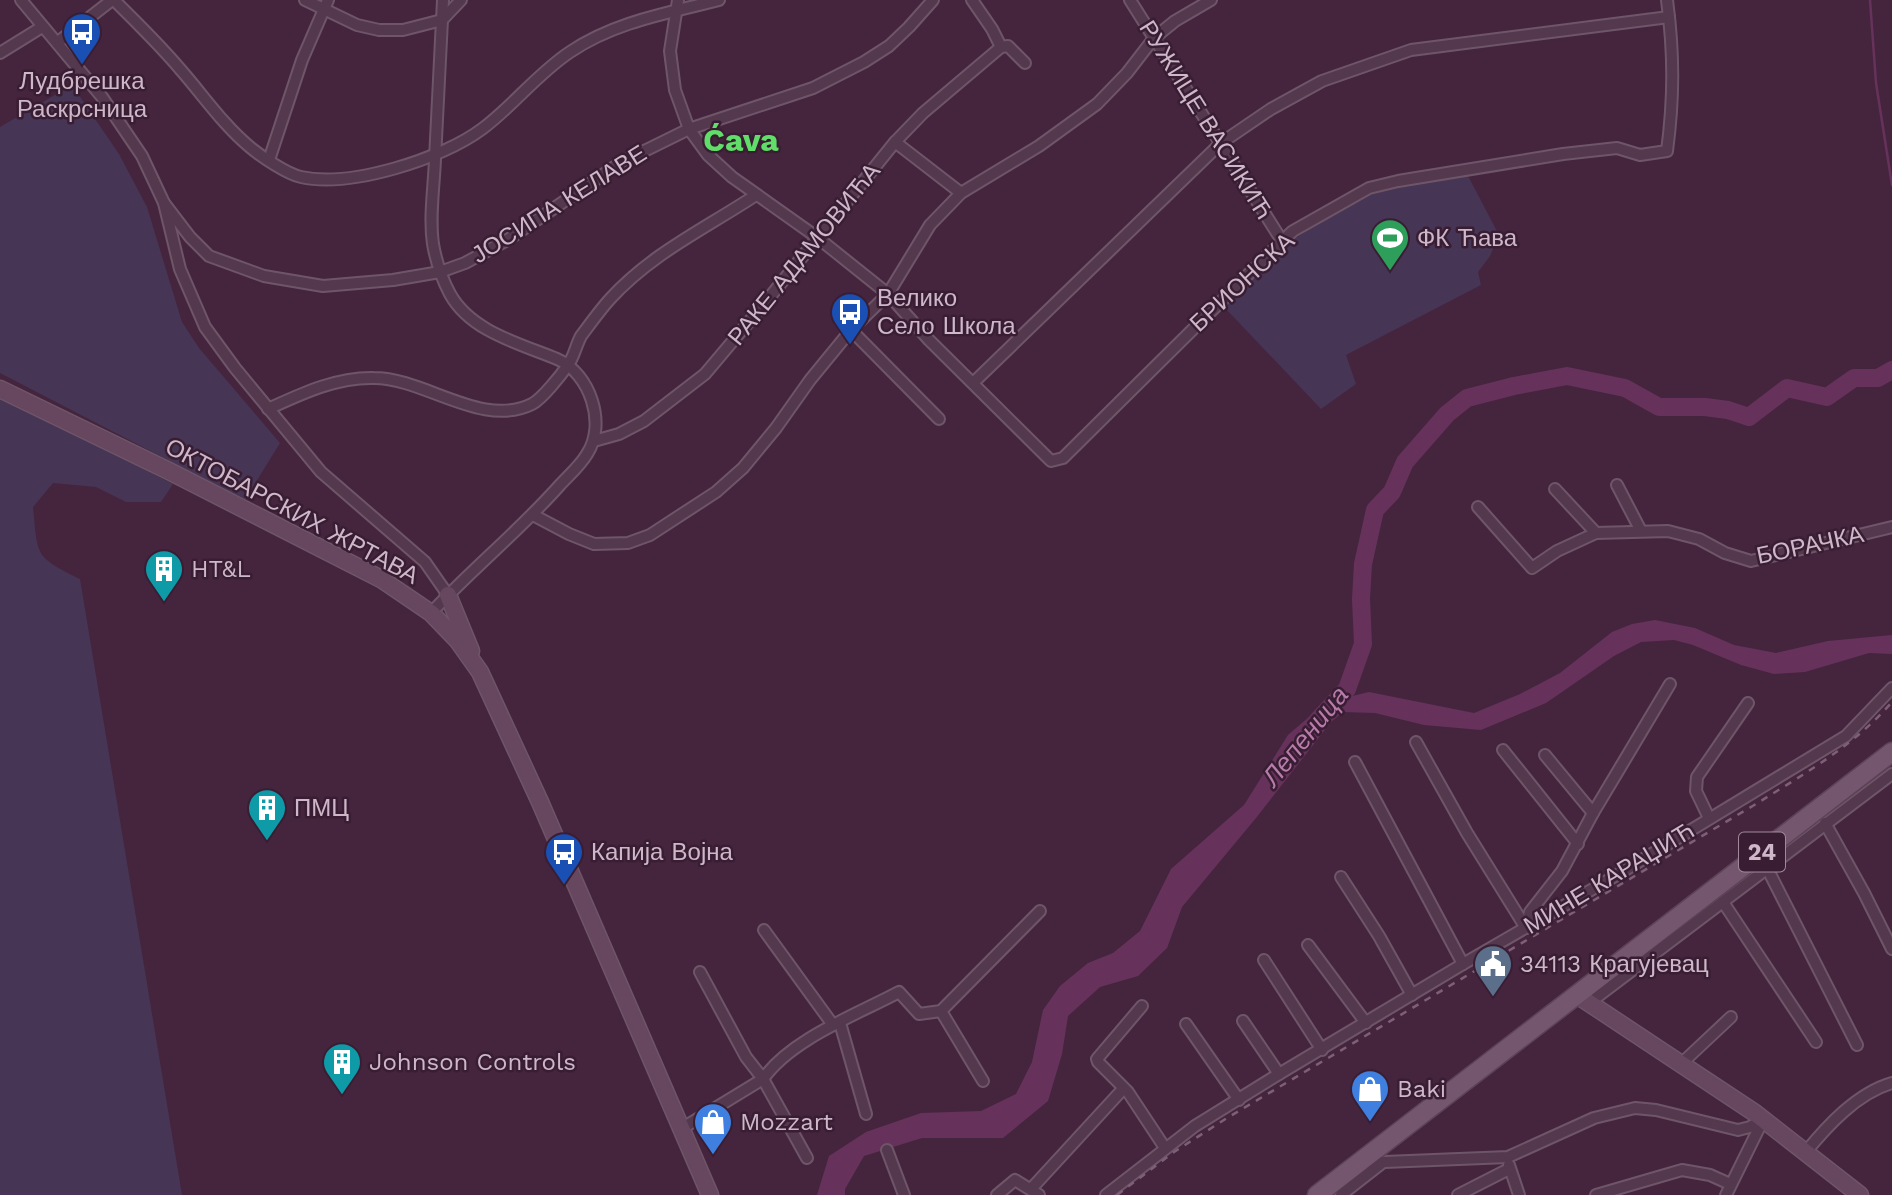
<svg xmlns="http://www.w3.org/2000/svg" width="1892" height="1195" font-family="'Work Sans',sans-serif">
  <rect width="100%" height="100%" fill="#45253e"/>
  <g fill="#463555">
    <path d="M72,85L119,154L147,207L182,322L199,348L280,443L245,500L0,373V127Z"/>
    <path d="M1467,174L1499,235L1490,256L1478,272L1481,285L1346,355L1356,384L1321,409L1224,307L1285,245L1374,188Z"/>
    <path d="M0,397L68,429L173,484L161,502H126L96,487L53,483L33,507C38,557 34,556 80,579L182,1195H0Z"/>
  </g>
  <path fill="#66325b" d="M1655,620L1695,628L1734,645L1776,653L1828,641L1892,635V654L1869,653L1805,672L1774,674L1741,665L1693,645L1674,640L1641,642L1614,656L1546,703L1481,730L1424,725L1375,713L1343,712L1331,722L1256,818L1182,907L1167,948L1138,976L1100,987L1068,1016L1062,1054L1048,1101L1003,1138H922L864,1156L845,1189V1195H817L829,1156L866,1132L921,1113L981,1111L1016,1094L1032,1062L1043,1010L1060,986L1088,963L1113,953L1140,931L1171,869L1244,805L1288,735L1331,698L1338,706L1344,698L1369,692L1474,713L1520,694L1560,673L1612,632L1632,624Z"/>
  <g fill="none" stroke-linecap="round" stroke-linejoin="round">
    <path stroke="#66325b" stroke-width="2.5" d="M1870,0L1876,83L1892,185"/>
    <path stroke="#66325b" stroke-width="18" d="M1318,720L1347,689L1363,644L1361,599L1363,564L1375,510L1392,492L1405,462L1447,414L1467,398L1514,386L1567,376L1625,388L1659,407H1705L1728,410L1749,417L1787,388L1827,397L1854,378H1878L1892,370"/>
    <defs>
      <g id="street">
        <path d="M21,0L102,97L142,156L164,203L180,269L205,327L235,368L321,472L425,562L448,595"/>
        <path d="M114,0C136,22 159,44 180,69C203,95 223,125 251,148C262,157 287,174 301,177C350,188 442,159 482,129C513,106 537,74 570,52C614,22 668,13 719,0"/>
        <path d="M305,0L357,25L379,30H403L442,20L461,0"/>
        <path d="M678,0L670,51L675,90L689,129L708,155L732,177L818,238L888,294L929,340L1051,461L1063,458L1282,241L1293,231L1369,188L1398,181L1563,154L1617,148L1640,155L1667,151C1674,98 1674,53 1667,0"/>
        <path d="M972,0L992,29L1001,47L1008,46L1025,63"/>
        <path d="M1130,0L1282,241"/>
        <path d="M58,42L112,0"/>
        <path d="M0,53L42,27"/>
        <path d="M895,142L961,193"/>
        <path d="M269,160L302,60L328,0"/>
        <path d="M164,203L190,237L209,256L264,276L323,286L393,280L440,272L465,263L509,239L620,163L689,129L813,88L864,62L889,46L909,27L933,0"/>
        <path d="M851,330L939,419"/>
        <path d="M974,382L1221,143L1271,109L1322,81L1411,50L1669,17"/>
        <path d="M268,409C301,394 336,377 374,378C425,378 482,429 532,404C542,399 561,375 568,365C574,357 576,345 581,336C590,324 600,310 610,299C652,253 706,228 756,195"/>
        <path d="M594,441L619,434L644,421L705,374L769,298L895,142L923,113L1001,47"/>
        <path d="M1617,485L1641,531"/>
        <path d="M1555,489L1596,533"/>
        <path d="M1478,507L1532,568L1557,551L1596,533L1668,531L1699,539L1725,553L1751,561L1892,527"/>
        <path d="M533,515L569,534L594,544L628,543L650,535L716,492L743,468L776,428L810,380L851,330L888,294L930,225L961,193L1039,146L1097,104L1127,73L1154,38L1175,21L1211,0"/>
        <path d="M431,613C472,569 519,531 559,486C568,476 580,466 587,454C607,424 590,373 557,359C521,344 471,332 450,294C442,279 436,261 433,244C429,217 434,187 435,159C438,106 440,53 443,0"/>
        <path d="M1416,742L1467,833L1526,928"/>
        <path d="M1503,750L1578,844"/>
        <path d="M1545,755L1593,813"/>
        <path d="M1355,762L1463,964"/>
        <path d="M1709,818L1696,791L1697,777L1748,703"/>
        <path d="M1825,823L1864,893L1892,949"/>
        <path d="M1767,868L1857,1045"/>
        <path d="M1341,877L1379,936L1412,995"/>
        <path d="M1723,902L1816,1042"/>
        <path d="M1526,928L1530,912L1562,871L1593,813L1670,684"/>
        <path d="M764,930L833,1025"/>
        <path d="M1308,945L1366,1023"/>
        <path d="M1264,960L1322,1050"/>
        <path d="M700,972L746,1057L763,1079L807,1158"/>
        <path d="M1589,1003L1892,774"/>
        <path d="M1142,1006L1097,1059L1098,1062L1128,1092L1165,1148"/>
        <path d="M941,1011L983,1081"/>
        <path d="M1243,1021L1279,1074"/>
        <path d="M840,1023L866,1114"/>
        <path d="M1186,1024L1239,1100"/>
        <path d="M1682,1063L1731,1017"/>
        <path d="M681,1129L763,1079C791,1039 856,1015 899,992L919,1014L941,1011L1040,911"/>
        <path d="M887,1150L904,1195"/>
        <path d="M1805,1153C1827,1126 1857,1093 1892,1083"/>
        <path d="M1360,1163L1508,1157L1594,1118L1635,1108L1656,1110L1738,1130L1750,1127L1763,1120"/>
        <path d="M1509,1165L1519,1195"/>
        <path d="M1031,1189L1123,1089"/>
        <path d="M997,1195L1015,1180L1039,1195"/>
        <path d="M1106,1195L1195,1126L1279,1074L1463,964L1617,875L1846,736L1892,688"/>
        <path d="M1341,1195L1382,1163"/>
        <path d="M1458,1195L1509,1169"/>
        <path d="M1596,1195L1682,1170L1710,1175L1730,1184"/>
        <path d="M1726,1195L1763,1120"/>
      </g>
      <g id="secondary">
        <path d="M0,389L169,471L381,579L431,613L458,641L480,672L540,802L710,1195"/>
        <path d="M448,595L471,651"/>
        <path d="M1577,995L1755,1113L1860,1195"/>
      </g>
      <path id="primary" d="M1317,1195L1892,752"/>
    </defs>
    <use href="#street" stroke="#6e5568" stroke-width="14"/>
    <use href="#secondary" stroke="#6e5568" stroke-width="19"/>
    <use href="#primary" stroke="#5d4357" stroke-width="21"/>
    <use href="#street" stroke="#54394e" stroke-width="10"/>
    <use href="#secondary" stroke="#67475f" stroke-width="16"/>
    <use href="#primary" stroke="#74576e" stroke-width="18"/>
    <path stroke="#7e5f77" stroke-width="2.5" stroke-dasharray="7 7" stroke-linecap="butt" d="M1117,1195L1174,1152L1227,1118L1756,804C1804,774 1855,745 1892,702"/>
  </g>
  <defs>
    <symbol id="bus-pin" viewBox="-11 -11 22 30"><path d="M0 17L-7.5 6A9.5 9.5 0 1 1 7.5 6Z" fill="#1a4fb4" stroke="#391e33"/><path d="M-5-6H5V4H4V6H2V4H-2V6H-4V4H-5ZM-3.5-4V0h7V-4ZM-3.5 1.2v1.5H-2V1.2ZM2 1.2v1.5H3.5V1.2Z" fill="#fff"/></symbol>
    <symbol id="stadium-pin" viewBox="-11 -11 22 30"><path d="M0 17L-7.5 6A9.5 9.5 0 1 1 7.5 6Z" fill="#2e9e5b" stroke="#391e33"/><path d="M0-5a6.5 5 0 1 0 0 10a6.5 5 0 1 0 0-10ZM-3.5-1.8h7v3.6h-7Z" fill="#fff"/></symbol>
    <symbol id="building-pin" viewBox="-11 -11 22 30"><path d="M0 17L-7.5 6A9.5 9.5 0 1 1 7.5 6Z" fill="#0f9aa8" stroke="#391e33"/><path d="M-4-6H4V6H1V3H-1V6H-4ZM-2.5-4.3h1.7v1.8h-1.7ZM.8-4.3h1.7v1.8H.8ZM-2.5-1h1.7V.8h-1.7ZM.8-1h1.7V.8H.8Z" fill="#fff"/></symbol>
    <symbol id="civic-pin" viewBox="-11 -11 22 30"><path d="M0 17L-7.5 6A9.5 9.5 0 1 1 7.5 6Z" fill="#5c6f8a" stroke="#391e33"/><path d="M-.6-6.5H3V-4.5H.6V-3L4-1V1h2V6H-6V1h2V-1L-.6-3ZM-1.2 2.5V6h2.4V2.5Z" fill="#fff"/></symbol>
    <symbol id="shop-pin" viewBox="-11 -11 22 30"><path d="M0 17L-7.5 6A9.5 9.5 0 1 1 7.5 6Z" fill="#3f7fe0" stroke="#391e33"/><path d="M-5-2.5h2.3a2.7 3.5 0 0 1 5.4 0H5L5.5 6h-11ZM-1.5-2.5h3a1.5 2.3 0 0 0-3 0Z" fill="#fff"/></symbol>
  </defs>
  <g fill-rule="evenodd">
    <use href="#bus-pin" x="60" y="10" width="44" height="60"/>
    <use href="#stadium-pin" x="1368" y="216" width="44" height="60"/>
    <use href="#bus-pin" x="828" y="290" width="44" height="60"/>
    <use href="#building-pin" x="142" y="547" width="44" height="60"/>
    <use href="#building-pin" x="245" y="786" width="44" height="60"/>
    <use href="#bus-pin" x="542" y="830" width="44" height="60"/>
    <use href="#civic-pin" x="1471" y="942" width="44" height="60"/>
    <use href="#building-pin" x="320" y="1040" width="44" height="60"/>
    <use href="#shop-pin" x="1348" y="1067" width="44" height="60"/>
    <use href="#shop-pin" x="691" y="1100" width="44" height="60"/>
  </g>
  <g text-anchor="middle" stroke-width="5" stroke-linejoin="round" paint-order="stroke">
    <rect fill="#391e33" stroke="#a1899b" stroke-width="2" x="1739" y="832.5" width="46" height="39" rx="5"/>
    <g font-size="23" font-weight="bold" fill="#cdb7c8">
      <text x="1762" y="860">24</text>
    </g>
    <g font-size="24" fill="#cdb7c8" stroke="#391e33" text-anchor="start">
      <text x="82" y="89" text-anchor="middle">Лудбрешка<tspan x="82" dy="28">Раскрсница</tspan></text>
      <text x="1417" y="246">ФК Ћава</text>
      <text x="877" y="306">Велико<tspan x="877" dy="28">Село Школа</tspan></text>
      <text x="191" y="577">HT&amp;L</text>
      <text x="294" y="816">ПМЦ</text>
      <text x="591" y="860">Капија Војна</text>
      <text x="1520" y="972">34113 Крагујевац</text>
      <text x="369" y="1070">Johnson Controls</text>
      <text x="1397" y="1097">Baki</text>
      <text x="740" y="1130">Mozzart</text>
    </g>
    <g font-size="24" fill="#cdb7c8" stroke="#391e33">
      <text transform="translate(1206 120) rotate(58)" y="8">РУЖИЦЕ ВАСИКИЋ</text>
      <text transform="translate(559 204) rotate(-32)" y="8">ЈОСИПА КЕЛАВЕ</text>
      <text transform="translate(804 254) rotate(-51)" y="8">РАКЕ АДАМОВИЋА</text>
      <text transform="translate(1242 282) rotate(-43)" y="8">БРИОНСКА</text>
      <text transform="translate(292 511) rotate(28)" y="8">ОКТОБАРСКИХ ЖРТАВА</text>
      <text transform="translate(1810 545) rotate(-12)" y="8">БОРАЧКА</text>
      <text transform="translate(1609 878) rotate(-31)" y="8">МИНЕ КАРАЏИЋ</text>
    </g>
    <g font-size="26" font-style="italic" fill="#b77cab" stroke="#391e33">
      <text transform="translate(1305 736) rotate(-51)" y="9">Лепеница</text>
    </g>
    <g font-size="32" font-weight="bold" fill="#61de69" stroke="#391e33">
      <text x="741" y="151">Ćava</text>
    </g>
  </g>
</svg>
